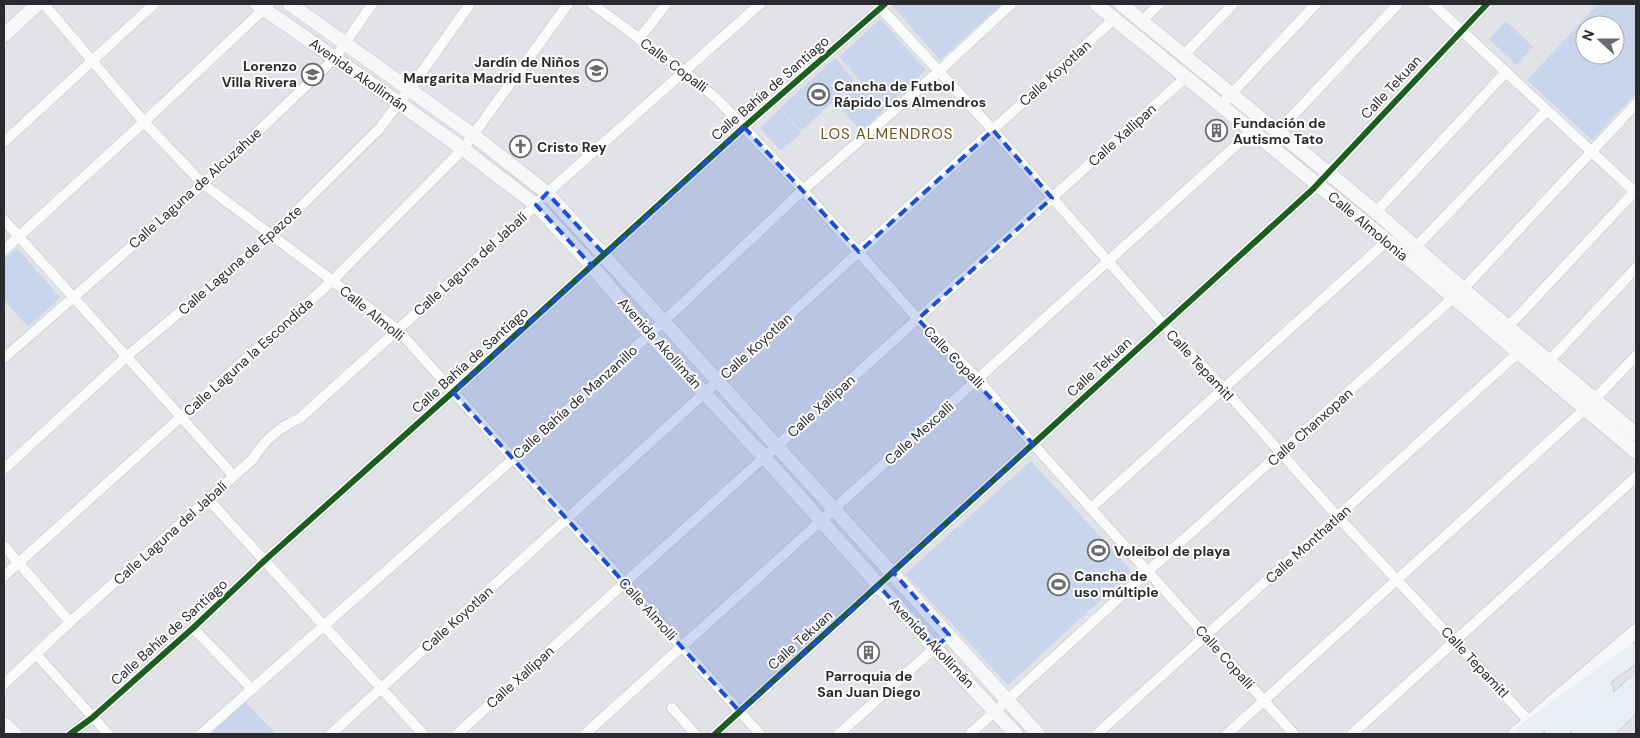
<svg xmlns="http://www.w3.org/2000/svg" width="1640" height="738" font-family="'DM Sans',sans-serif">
  <rect width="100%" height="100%" fill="#e1e3e7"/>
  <g fill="#c8d5ec" fill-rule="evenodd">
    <path d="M893,4H1002L940,60L893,6Z"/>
    <path d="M1598,4H1636V93L1592,140L1527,80ZM1585,25H1615V55H1585Z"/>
    <path d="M880,19L926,70L861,131L837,104L861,81L839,57Z"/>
    <path d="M1506,21L1533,47L1516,65L1489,39Z"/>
    <path d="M835,58L855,81L801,131L780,108Z"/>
    <path d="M780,109L801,133L781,151L760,128Z"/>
    <path d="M17,248L60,298L28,327L4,300V259Z"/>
    <path d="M1031,461L1132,571L1008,685L905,574Z"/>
    <path d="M245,702L276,734H210Z"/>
  </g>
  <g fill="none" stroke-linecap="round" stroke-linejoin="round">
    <defs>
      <g id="street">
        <path d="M44,4L144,122L203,184L397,329L760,734"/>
        <path d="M592,4L684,71L718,100L803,190L918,319L978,379L1033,444L1294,734"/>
        <path d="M877,4L993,130L1164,325L1223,388L1338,517L1529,721"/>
        <path d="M1433,4L1636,193"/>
        <path d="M1142,21L1159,4"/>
        <path d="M639,39L666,4"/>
        <path d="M1184,55L1233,4"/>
        <path d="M1221,105L1316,4"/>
        <path d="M1278,131L1398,4"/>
        <path d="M4,142L154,4"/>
        <path d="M1376,212L1506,72"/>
        <path d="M4,220L233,475"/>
        <path d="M1415,248L1547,110"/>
        <path d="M4,250L144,122L269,4"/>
        <path d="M1508,327L1636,190"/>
        <path d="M4,358L203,184L335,58L372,4"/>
        <path d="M1549,361L1636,268"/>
        <path d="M4,469L126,357L271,236L379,129L409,90L470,4"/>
        <path d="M208,499L423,734"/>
        <path d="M1091,508L1387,241"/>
        <path d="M4,546L70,622"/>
        <path d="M4,576L332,281L463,149L568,4"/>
        <path d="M193,628L251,688"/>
        <path d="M36,654L108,734"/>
        <path d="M4,684L70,622L253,459C264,440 280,427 300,418L536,205L547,193L760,4"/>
        <path d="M672,708L695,734"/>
        <path d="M70,734L92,718L193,628L264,561L453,392L744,127L885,4"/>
        <path d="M201,734L513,459L664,321L803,190L938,72L1011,4"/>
        <path d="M331,734L1114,19"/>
        <path d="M457,734L1185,78"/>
        <path d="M585,734L1252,131"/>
        <path d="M715,734L1313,189L1487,4"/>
        <path d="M839,734L949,635"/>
        <path d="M970,734L1155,565L1463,289L1636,104"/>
        <path d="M1097,734L1518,353"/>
        <path d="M1227,734L1585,409L1636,356"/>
        <path d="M1352,734L1636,477"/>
      </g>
      <g id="secondary">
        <path d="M257,4L399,103L463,149L536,205L592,266L649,334L764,457L935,648L1016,734"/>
        <path d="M290,4L473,135L547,193L1038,734"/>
        <path d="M1096,4L1387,241L1636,452"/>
        <path d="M1121,4L1376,212L1463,289L1636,434"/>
        <path d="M4,35L38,4"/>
        <path d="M4,724L15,734"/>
        <path d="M1515,734L1636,631"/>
      </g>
      <g id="highway">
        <path d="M1524,734L1636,652"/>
        <path d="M1554,734L1604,690"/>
        <path d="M1581,734L1636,685"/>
        <path d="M1602,734L1633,703"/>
      </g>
    </defs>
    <use href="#street" stroke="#c0c1c4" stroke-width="11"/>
    <use href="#secondary" stroke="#c0c1c4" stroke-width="15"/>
    <use href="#highway" stroke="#bebec1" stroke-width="20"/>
    <use href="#street" stroke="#fafbfb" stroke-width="10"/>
    <use href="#secondary" stroke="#f5f7f9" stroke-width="14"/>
    <use href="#highway" stroke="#eaedf4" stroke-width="19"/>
    <defs>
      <g id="cycleway">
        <path d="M70,734L92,718L193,628L264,561L453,392L744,127L885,4"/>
        <path d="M715,734L1313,189L1487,4"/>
      </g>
    </defs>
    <use href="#cycleway" stroke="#fff" stroke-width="9"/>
    <use href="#cycleway" stroke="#1b5e20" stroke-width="6"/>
  </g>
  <path fill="#1d4ed8" fill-opacity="0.2" stroke="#1d4ed8" stroke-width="4" stroke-dasharray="10 6" stroke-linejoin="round" d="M744,127L859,252L993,130L1052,198L918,319L1033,444L893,572L949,635L935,648L879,586L740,712L453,392L592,266L536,205L547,193L605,255Z"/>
  <defs>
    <symbol id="school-ring" viewBox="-11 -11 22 22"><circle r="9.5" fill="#fff" stroke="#6a6b6f" stroke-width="1.5"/><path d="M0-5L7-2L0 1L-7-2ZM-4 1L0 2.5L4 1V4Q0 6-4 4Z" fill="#6a6b6f"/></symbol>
    <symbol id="stadium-ring" viewBox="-11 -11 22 22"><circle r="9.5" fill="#fff" stroke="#6a6b6f" stroke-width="1.5"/><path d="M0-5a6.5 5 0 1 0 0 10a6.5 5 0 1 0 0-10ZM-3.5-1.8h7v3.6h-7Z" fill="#6a6b6f"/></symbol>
    <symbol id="building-ring" viewBox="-11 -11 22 22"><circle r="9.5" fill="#fff" stroke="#6a6b6f" stroke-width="1.5"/><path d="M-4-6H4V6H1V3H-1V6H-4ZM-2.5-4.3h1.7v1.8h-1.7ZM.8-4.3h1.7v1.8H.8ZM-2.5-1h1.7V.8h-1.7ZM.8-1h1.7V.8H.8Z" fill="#6a6b6f"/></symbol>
    <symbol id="church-ring" viewBox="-11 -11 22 22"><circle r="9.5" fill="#fff" stroke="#6a6b6f" stroke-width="1.5"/><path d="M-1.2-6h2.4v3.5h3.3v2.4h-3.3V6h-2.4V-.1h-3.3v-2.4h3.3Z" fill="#6a6b6f"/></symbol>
  </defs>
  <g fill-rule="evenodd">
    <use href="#school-ring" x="584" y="58" width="25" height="25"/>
    <use href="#school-ring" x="300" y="62" width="25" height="25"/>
    <use href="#stadium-ring" x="806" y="82" width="25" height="25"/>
    <use href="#building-ring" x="1204" y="118" width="25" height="25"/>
    <use href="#church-ring" x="508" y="134" width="25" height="25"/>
    <use href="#stadium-ring" x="1086" y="538" width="25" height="25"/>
    <use href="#stadium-ring" x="1046" y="572" width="25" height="25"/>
    <use href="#building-ring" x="856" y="640" width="25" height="25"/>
  </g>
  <g text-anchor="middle" stroke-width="4" stroke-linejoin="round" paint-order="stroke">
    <g font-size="14" font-weight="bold" fill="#2a2b2e" stroke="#fff" text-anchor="start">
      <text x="580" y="67" text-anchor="end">Jardín de Niños<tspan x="580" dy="16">Margarita Madrid Fuentes</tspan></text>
      <text x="297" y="71" text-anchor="end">Lorenzo<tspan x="297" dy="16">Villa Rivera</tspan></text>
      <text x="834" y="91">Cancha de Futbol<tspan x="834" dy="16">Rápido Los Almendros</tspan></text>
      <text x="1233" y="128">Fundación de<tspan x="1233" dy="16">Autismo Tato</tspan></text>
      <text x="537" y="152">Cristo Rey</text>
      <text x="1114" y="556">Voleibol de playa</text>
      <text x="1074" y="581">Cancha de<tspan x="1074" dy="16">uso múltiple</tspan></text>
      <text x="869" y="681" text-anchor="middle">Parroquia de<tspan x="869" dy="16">San Juan Diego</tspan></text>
    </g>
    <g font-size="14" fill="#2a2b2e" stroke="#fff">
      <text transform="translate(674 65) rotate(37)" y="5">Calle Copalli</text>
      <text transform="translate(1055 73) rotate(-42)" y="5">Calle Koyotlan</text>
      <text transform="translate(359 75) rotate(35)" y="5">Avenida Akollimán</text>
      <text transform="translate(1391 87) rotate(-47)" y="5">Calle Tekuan</text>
      <text transform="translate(770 88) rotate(-41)" y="5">Calle Bahía de Santiago</text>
      <text transform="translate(1122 135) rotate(-42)" y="5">Calle Xallipan</text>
      <text transform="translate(195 188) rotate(-42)" y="5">Calle Laguna de Alcuzahue</text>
      <text transform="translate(1368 226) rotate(40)" y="5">Calle Almolonia</text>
      <text transform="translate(240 260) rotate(-41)" y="5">Calle Laguna de Epazote</text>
      <text transform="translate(470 264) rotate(-42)" y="5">Calle Laguna del Jabalí</text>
      <text transform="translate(372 313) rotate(39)" y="5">Calle Almolli</text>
      <text transform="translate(660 343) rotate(48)" y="5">Avenida Akollimán</text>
      <text transform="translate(756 346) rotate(-42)" y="5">Calle Koyotlan</text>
      <text transform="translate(248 357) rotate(-42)" y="5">Calle Laguna la Escondida</text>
      <text transform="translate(954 357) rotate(46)" y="5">Calle Copalli</text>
      <text transform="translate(470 360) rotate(-42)" y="5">Calle Bahía de Santiago</text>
      <text transform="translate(1200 365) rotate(47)" y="5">Calle Tepamitl</text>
      <text transform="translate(1099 367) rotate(-42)" y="5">Calle Tekuan</text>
      <text transform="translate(575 402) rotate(-42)" y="5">Calle Bahía de Manzanillo</text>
      <text transform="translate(821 406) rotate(-42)" y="5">Calle Xallipan</text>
      <text transform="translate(1310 427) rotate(-42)" y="5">Calle Chanxopan</text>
      <text transform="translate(919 433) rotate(-42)" y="5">Calle Mexcalli</text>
      <text transform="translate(170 533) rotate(-42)" y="5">Calle Laguna del Jabalí</text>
      <text transform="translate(1308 544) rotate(-42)" y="5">Calle Monthatlan</text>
      <text transform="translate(648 609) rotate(48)" y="5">Calle Almolli</text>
      <text transform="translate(457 619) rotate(-42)" y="5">Calle Koyotlan</text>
      <text transform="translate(169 632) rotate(-42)" y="5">Calle Bahía de Santiago</text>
      <text transform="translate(800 640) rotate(-42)" y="5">Calle Tekuan</text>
      <text transform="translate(932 643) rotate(47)" y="5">Avenida Akollimán</text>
      <text transform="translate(1225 657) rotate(48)" y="5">Calle Copalli</text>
      <text transform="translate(1475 662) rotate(47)" y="5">Calle Tepamitl</text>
      <text transform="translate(520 677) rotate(-42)" y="5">Calle Xallipan</text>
    </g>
    <g font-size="15" letter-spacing="1" fill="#6c5219" stroke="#fff">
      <text x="887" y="139">LOS ALMENDROS</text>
    </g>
  </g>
  <rect width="1640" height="738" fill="none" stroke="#2a2b2e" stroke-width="10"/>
  <g transform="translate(1600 40) rotate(291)"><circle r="24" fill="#ffffff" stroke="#aaaaab"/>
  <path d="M0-4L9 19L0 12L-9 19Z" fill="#6a6b6f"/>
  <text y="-8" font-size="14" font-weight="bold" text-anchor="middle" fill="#2a2b2e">N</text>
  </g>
</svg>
